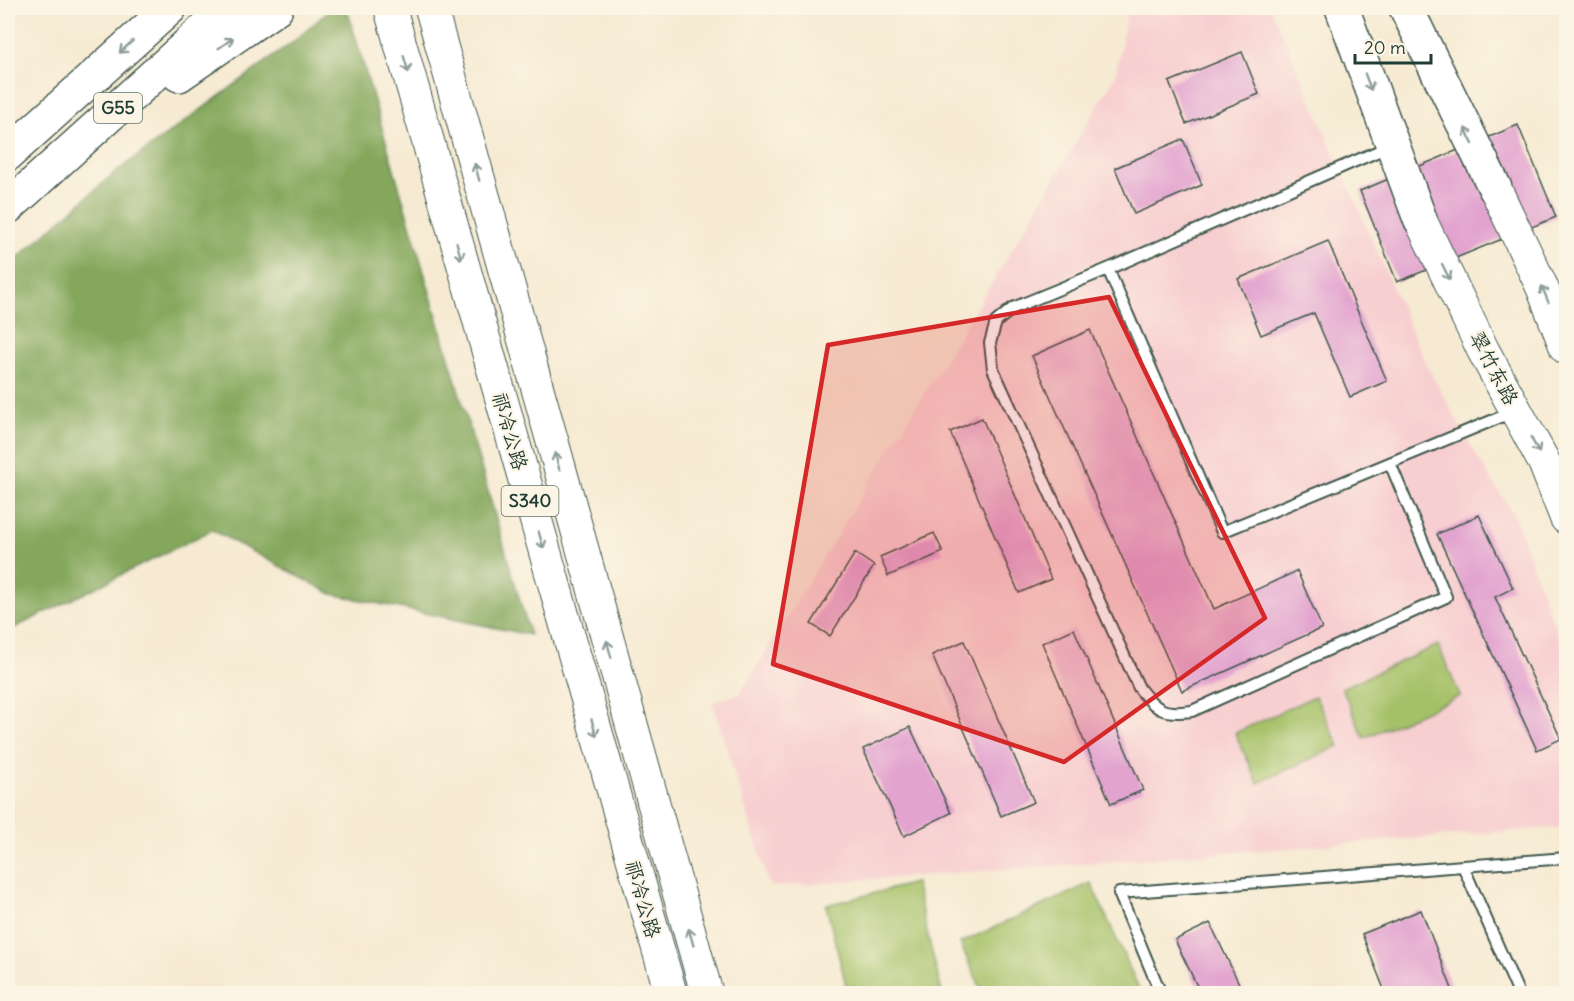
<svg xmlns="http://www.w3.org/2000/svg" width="1574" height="1001" font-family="Delius,'LXGW WenKai TC',sans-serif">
  <rect width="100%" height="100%" fill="#fcf5e5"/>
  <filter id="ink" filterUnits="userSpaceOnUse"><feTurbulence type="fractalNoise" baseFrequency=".0167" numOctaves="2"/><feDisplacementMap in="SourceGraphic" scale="12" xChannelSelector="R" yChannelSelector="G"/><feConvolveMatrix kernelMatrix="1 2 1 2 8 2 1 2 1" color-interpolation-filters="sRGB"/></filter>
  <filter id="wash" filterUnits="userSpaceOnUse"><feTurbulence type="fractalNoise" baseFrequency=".008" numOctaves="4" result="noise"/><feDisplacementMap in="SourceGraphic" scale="24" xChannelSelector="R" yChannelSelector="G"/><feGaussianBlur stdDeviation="1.35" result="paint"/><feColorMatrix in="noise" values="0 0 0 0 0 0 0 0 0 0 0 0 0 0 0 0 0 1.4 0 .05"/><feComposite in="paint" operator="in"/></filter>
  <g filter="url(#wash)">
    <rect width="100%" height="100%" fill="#f6ead2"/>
    <path fill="#f7cfd0" d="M1128,8H1271L1427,366L1477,457L1514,515L1561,643L1566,664V827L770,887L712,702L740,694L1024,230L1115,77Z"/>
    <g fill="#a5c168" stroke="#627f4e" stroke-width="1.5">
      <path d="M1438,645L1460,696L1364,738L1342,688Z"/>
      <path d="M1315,696L1339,746L1258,783L1235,733Z"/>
      <path d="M915,883L942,993H848L826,905Z"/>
      <path d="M1091,883L1141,993H983L960,943Z"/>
    </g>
    <path fill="#84a75c" stroke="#527248" stroke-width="1.5" d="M332,8H347L530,635L332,594L212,530L8,631V266L113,174L293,42Z"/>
    <g id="blocks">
      <g fill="#e2a3cf">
        <path d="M1242,52L1259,94L1186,124L1169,82Z"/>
        <path d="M1518,125L1556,217L1397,282L1360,191Z"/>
        <path d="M1183,139L1202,185L1134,214L1115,168Z"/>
        <path d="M1328,241L1387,381L1350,397L1314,313L1261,335L1238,279Z"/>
        <path d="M1090,330L1214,609L1297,571L1322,628L1182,691L1032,356Z"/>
        <path d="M982,418L1051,579L1019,593L950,432Z"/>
        <path d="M1479,515L1513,588L1495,597L1561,739L1537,750L1437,534Z"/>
        <path d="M934,533L943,552L888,576L880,557Z"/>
        <path d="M855,553L874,566L830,636L811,624Z"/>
        <path d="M1074,629L1143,790L1111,804L1042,643Z"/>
        <path d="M964,641L1034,802L1001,816L932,655Z"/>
        <path d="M910,727L951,813L904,836L863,749Z"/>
        <path d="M1421,910L1454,994H1386L1362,934Z"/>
        <path d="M1210,923L1244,994H1201L1175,940Z"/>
      </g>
    </g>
  </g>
  <g filter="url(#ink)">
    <use href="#blocks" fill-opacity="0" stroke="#3f574c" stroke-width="1.5"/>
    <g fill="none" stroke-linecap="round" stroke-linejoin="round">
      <defs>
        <g id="service">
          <path d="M1108,269L1222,532L1513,412"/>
          <path d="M1390,463L1446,597L1192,711C1163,715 1156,710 1139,688L993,369L990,343L996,322L1013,308L1108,269L1390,146"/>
          <path d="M1463,866L1519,994"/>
          <path d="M1161,994L1119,893L1566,858"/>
        </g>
        <g id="primary">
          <path d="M390,8L671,994"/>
          <path d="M431,8L707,994"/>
          <path d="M1495,188L1542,287L1566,348"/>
          <path d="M1420,219L1483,350L1544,462L1566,518"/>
        </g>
        <g id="motorway">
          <path d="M1342,8L1420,219"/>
          <path d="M1406,8L1495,188"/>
          <path d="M179,75L276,8"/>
          <path d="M8,154L170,8"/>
          <path d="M8,207L228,8"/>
        </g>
      </defs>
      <use href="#service" stroke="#3f574c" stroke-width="14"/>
      <use href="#primary" stroke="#3f574c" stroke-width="34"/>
      <use href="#motorway" stroke="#3f574c" stroke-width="36"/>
      <use href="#service" stroke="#fff" stroke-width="10"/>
      <use href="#primary" stroke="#fff" stroke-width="32"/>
      <use href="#motorway" stroke="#fff" stroke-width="33"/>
    </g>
    <defs><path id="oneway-shaft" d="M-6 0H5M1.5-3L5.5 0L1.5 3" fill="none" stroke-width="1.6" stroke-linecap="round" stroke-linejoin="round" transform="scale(1.5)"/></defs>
    <g stroke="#8f9e9a">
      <use href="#oneway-shaft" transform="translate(226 43) rotate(-35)"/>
      <use href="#oneway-shaft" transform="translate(126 47) rotate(138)"/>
      <use href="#oneway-shaft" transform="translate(406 64) rotate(74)"/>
      <use href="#oneway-shaft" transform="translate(1368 82) rotate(69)"/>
      <use href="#oneway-shaft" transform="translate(1469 136) rotate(-116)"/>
      <use href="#oneway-shaft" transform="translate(477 172) rotate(-105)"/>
      <use href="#oneway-shaft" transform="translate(459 251) rotate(74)"/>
      <use href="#oneway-shaft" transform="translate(1446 272) rotate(64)"/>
      <use href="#oneway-shaft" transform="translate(1545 294) rotate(-112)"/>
      <use href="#oneway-shaft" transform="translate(1535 445) rotate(61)"/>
      <use href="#oneway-shaft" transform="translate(557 461) rotate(-105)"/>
      <use href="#oneway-shaft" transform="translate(541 540) rotate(74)"/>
      <use href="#oneway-shaft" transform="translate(609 649) rotate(-105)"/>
      <use href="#oneway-shaft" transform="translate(594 728) rotate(74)"/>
      <use href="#oneway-shaft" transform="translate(691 937) rotate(-106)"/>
    </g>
  </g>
  <path fill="#d62828" fill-opacity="0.2" stroke="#d62828" stroke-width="4.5" stroke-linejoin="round" d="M1109,297L1265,618L1064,762L773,664L828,345Z"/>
  <g text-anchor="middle" stroke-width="4.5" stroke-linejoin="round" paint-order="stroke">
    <g fill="#fcf5e5" stroke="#617469" stroke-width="1.5">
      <rect x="94" y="93" width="48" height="30" rx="4.5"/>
      <rect x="501.5" y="486" width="57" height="30" rx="4.5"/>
    </g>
    <g font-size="18" font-weight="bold" fill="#1f3d34">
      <text x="118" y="114">G55</text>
      <text x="530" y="507">S340</text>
    </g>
    <g font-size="20" fill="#1f3d34" stroke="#fcf5e5">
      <text transform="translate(1494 368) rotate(62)" y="7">翠竹东路</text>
      <text transform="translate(510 431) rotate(74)" y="7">祁冷公路</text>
      <text transform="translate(643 899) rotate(74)" y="7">祁冷公路</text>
    </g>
  </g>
  <rect width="1574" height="1001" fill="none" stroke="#fcf5e5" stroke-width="30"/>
  <path d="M1355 54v9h76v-9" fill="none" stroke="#1f3d34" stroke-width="3"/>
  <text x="1364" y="54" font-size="18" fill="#1f3d34" stroke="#fcf5e5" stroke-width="4.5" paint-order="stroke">20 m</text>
</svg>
